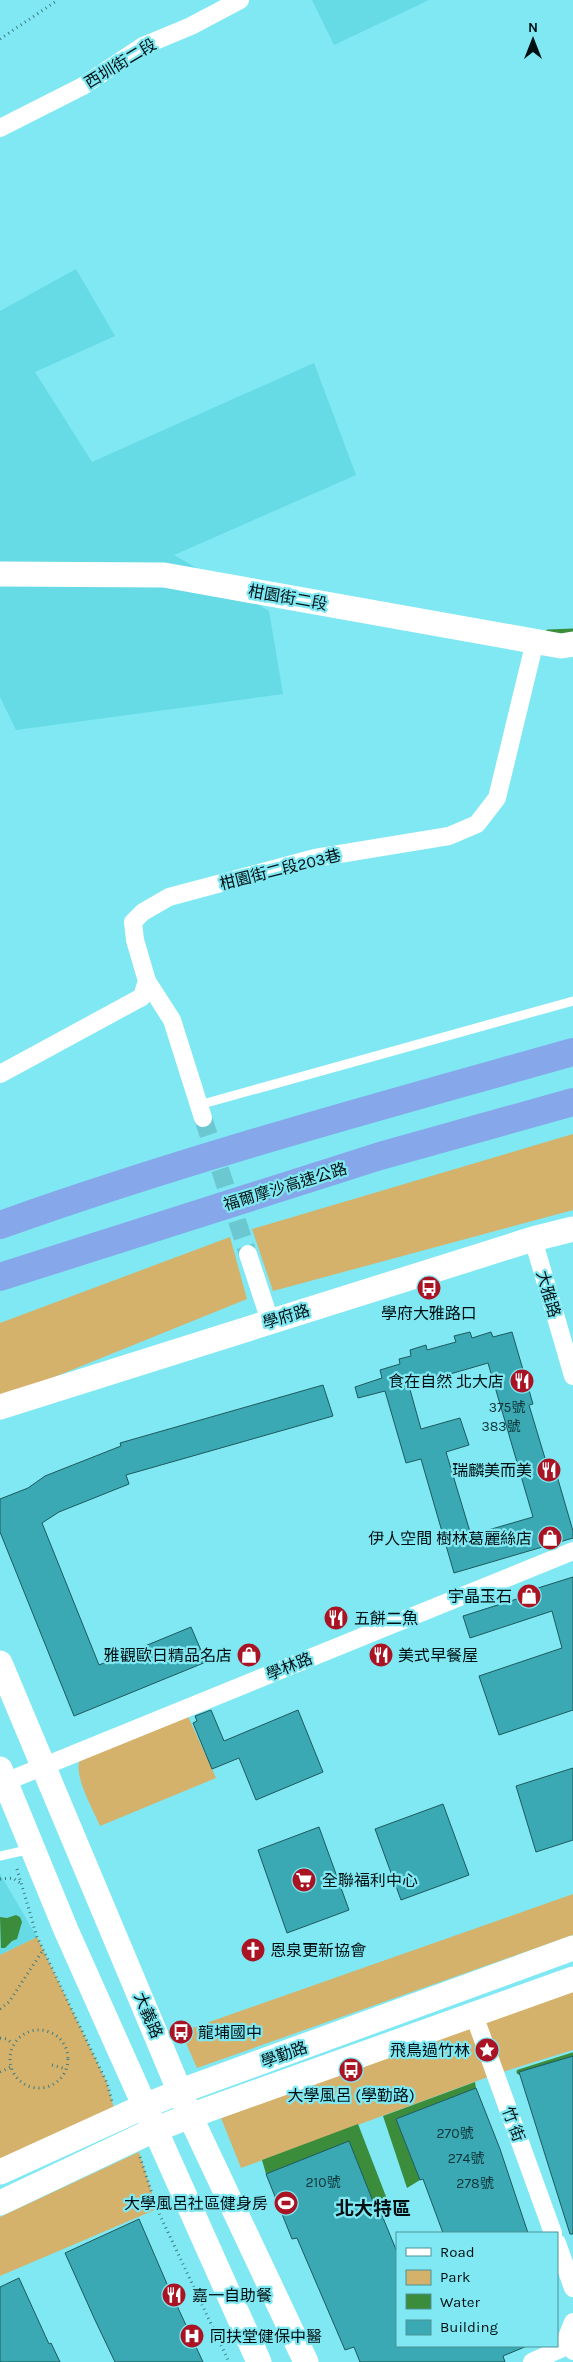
<svg xmlns="http://www.w3.org/2000/svg" width="573" height="2362" font-family="Karla,'Noto Sans TC',sans-serif">
  <rect width="100%" height="100%" fill="#7fe8f2"/>
  <g fill="#66dbe5">
    <path d="M312,0H429L334,45Z"/>
    <path d="M76,269L115,336L35,372L92,462L314,363L356,475L174,555L269,611L283,694L16,730L0,697V311Z"/>
    <path d="M0,1874L37,1937L0,1955Z"/>
  </g>
  <g fill="#d5b26c">
    <path d="M573,1134V1210L273,1291L252,1229Z"/>
    <path d="M230,1237L247,1299L0,1399V1323Z"/>
    <path d="M186,1712L216,1778L100,1826C94,1811 71,1772 81,1758Z"/>
    <path d="M573,1894V1935L197,2068L181,2032Z"/>
    <path d="M37,1937L107,2083L114,2108L0,2161V1955Z"/>
    <path d="M573,1988V2050L496,2074L241,2168L221,2118Z"/>
    <path d="M139,2152L157,2209L0,2276V2217Z"/>
  </g>
  <g fill="#3b8d3c">
    <path d="M16,1915L20,1917L22,1922L17,1939L12,1941L5,1948H1L0,1917L7,1918Z"/>
    <path d="M475,2082L476,2088L396,2119L420,2180L407,2188L383,2116Z"/>
    <path d="M358,2124L387,2199L375,2207L349,2142L266,2174L262,2160Z"/>
  </g>
  <g fill="none" stroke-linecap="round" stroke-linejoin="round">
    <g stroke="#3b8d3c" stroke-width="5">
      <path d="M548,632L573,631"/>
      <path d="M519,2072L573,2055"/>
    </g>
  </g>
  <g fill="#3aa9b3" stroke="#1f595e" fill-rule="evenodd">
    <path d="M470,1332L472,1338L491,1332L493,1337L512,1332L533,1404L529,1405L538,1435L551,1478L557,1476L573,1531V1538L454,1573L421,1459L406,1463L385,1391L358,1398L355,1387L382,1378L380,1370L400,1364L399,1359L411,1356L410,1350L426,1345L427,1350L456,1342L454,1336ZM488,1363L533,1517L471,1535L446,1452L469,1445L460,1418L421,1429L409,1386Z"/>
    <path d="M323,1385L333,1416L126,1475L129,1484L59,1512L42,1523L99,1665L191,1627L206,1662L74,1716L0,1532V1499L28,1488L45,1476L121,1446L120,1443Z"/>
    <path d="M573,1577V1710L499,1735L479,1676L562,1648L552,1611L470,1638L463,1616L523,1597L522,1593Z"/>
    <path d="M211,1710L224,1741L298,1710L323,1772L256,1800L239,1758L212,1769L193,1723L197,1721L195,1716Z"/>
    <path d="M573,1768V1840L536,1852L516,1786Z"/>
    <path d="M443,1804L469,1875L401,1900L375,1829Z"/>
    <path d="M319,1827L349,1910L287,1933L258,1850Z"/>
    <path d="M573,2056V2234H570L519,2072Z"/>
    <path d="M476,2088L500,2149L528,2233H443L423,2179L420,2180L396,2119Z"/>
    <path d="M349,2141L376,2209L379,2208L397,2252V2346H527L503,2356L505,2362H360L354,2347L345,2350L297,2238L292,2239L266,2174Z"/>
    <path d="M139,2219L167,2284L203,2362H115L95,2320L65,2253Z"/>
    <path d="M19,2278L49,2344L51,2343L60,2362H0V2287Z"/>
  </g>
  <g fill="none" stroke-linecap="round" stroke-linejoin="round">
    <path stroke="#6cc8d0" stroke-width="18" stroke-dasharray="18 9" stroke-linecap="butt" d="M203,1118L248,1254"/>
    <g stroke="#3f7b81" stroke-width="3" stroke-dasharray="1 4" stroke-linecap="butt">
      <path d="M0,39L58,0"/>
      <path d="M17,1869L37,1937L107,2083L112,2101"/>
      <path d="M0,1879L13,1878L20,1883"/>
      <path d="M0,2009L9,2002L43,1950"/>
      <circle cx="39" cy="2059" r="29"/>
      <path d="M0,2038L7,2039L13,2044"/>
      <path d="M52,2065L66,2069"/>
      <path d="M0,2072L11,2067"/>
      <path d="M140,2157L157,2209L229,2362"/>
    </g>
    <g stroke="#fff" stroke-width="9">
      <path d="M199,1105L573,1001"/>
      <path d="M0,1856L31,1849"/>
    </g>
    <g stroke="#fff" stroke-width="18">
      <path d="M0,128L83,86L143,46L191,26L240,0"/>
      <path d="M147,981L172,1020L203,1118"/>
      <path d="M0,1074L142,997L147,981L135,940L133,922L143,912L169,897L315,858L449,836L477,824L497,798L535,641"/>
      <path d="M533,1239L573,1376"/>
      <path d="M248,1254L270,1321"/>
      <path d="M5,1782L573,1551"/>
      <path d="M474,2015L553,2233"/>
      <path d="M557,2243L573,2288"/>
      <path d="M573,2322L567,2337L573,2351"/>
      <path d="M532,2362L573,2343"/>
    </g>
    <g stroke="#fff" stroke-width="25">
      <path d="M0,574L164,575L561,646L573,644"/>
      <path d="M0,1407L533,1239L573,1229"/>
      <path d="M0,1663L190,2116L306,2362"/>
      <path d="M0,1769L66,1930L259,2362"/>
      <path d="M0,2172L145,2106L181,2091L573,1948"/>
      <path d="M0,2203L154,2130L190,2116L573,1979"/>
    </g>
    <g stroke="#86a7e9" stroke-width="28">
      <path d="M0,1225C188,1158 381,1106 573,1052"/>
      <path d="M0,1277L380,1156L573,1102"/>
    </g>
  </g>
  <defs>
    <symbol id="bus-disc" viewBox="-11 -11 22 22"><circle r="9.5" fill="#a91323" stroke="#7fe8f2"/><path d="M-5-6H5V4H4V6H2V4H-2V6H-4V4H-5ZM-3.5-4V0h7V-4ZM-3.5 1.2v1.5H-2V1.2ZM2 1.2v1.5H3.5V1.2Z" fill="#fff"/></symbol>
    <symbol id="restaurant-disc" viewBox="-11 -11 22 22"><circle r="9.5" fill="#a91323" stroke="#7fe8f2"/><path d="M-5-6h1v4h1v-4h1v4h1v-4h1v5L-1.5 .5V6h-2V.5L-5-1ZM5-6V6H3V1.5H1.5Q1.5-4 5-6Z" fill="#fff"/></symbol>
    <symbol id="shop-disc" viewBox="-11 -11 22 22"><circle r="9.5" fill="#a91323" stroke="#7fe8f2"/><path d="M-5-2.5h2.3a2.7 3.5 0 0 1 5.4 0H5L5.5 6h-11ZM-1.5-2.5h3a1.5 2.3 0 0 0-3 0Z" fill="#fff"/></symbol>
    <symbol id="supermarket-disc" viewBox="-11 -11 22 22"><circle r="9.5" fill="#a91323" stroke="#7fe8f2"/><path d="M-6-5.5h2.5l.6 2H6L4.5 2H-2.5L-4.4-4H-6ZM-1.5 3.2a1.3 1.3 0 1 0 .1 0ZM3 3.2a1.3 1.3 0 1 0 .1 0Z" fill="#fff"/></symbol>
    <symbol id="church-disc" viewBox="-11 -11 22 22"><circle r="9.5" fill="#a91323" stroke="#7fe8f2"/><path d="M-1.2-6h2.4v3.5h3.3v2.4h-3.3V6h-2.4V-.1h-3.3v-2.4h3.3Z" fill="#fff"/></symbol>
    <symbol id="sight-disc" viewBox="-11 -11 22 22"><circle r="9.5" fill="#a91323" stroke="#7fe8f2"/><path d="M0-6L1.8-2.2L6-1.7L2.9 1.2L3.7 5.4L0 3.3L-3.7 5.4L-2.9 1.2L-6-1.7L-1.8-2.2Z" fill="#fff"/></symbol>
    <symbol id="stadium-disc" viewBox="-11 -11 22 22"><circle r="9.5" fill="#a91323" stroke="#7fe8f2"/><path d="M0-5a6.5 5 0 1 0 0 10a6.5 5 0 1 0 0-10ZM-3.5-1.8h7v3.6h-7Z" fill="#fff"/></symbol>
    <symbol id="hospital-disc" viewBox="-11 -11 22 22"><circle r="9.5" fill="#a91323" stroke="#7fe8f2"/><path d="M-5-5h3v3.5h4V-5h3V5h-3V1.5h-4V5h-3Z" fill="#fff"/></symbol>
  </defs>
  <g fill-rule="evenodd">
    <use href="#bus-disc" x="415" y="1274" width="28" height="28"/>
    <use href="#restaurant-disc" x="508" y="1367" width="28" height="28"/>
    <use href="#restaurant-disc" x="535" y="1456" width="28" height="28"/>
    <use href="#shop-disc" x="536" y="1524" width="28" height="28"/>
    <use href="#shop-disc" x="515" y="1582" width="28" height="28"/>
    <use href="#restaurant-disc" x="322" y="1604" width="28" height="28"/>
    <use href="#shop-disc" x="235" y="1641" width="28" height="28"/>
    <use href="#restaurant-disc" x="367" y="1641" width="28" height="28"/>
    <use href="#supermarket-disc" x="290" y="1866" width="28" height="28"/>
    <use href="#church-disc" x="239" y="1936" width="28" height="28"/>
    <use href="#bus-disc" x="167" y="2018" width="28" height="28"/>
    <use href="#sight-disc" x="473" y="2036" width="28" height="28"/>
    <use href="#bus-disc" x="337" y="2056" width="28" height="28"/>
    <use href="#stadium-disc" x="272" y="2189" width="28" height="28"/>
    <use href="#restaurant-disc" x="160" y="2281" width="28" height="28"/>
    <use href="#hospital-disc" x="178" y="2322" width="28" height="28"/>
  </g>
  <g text-anchor="middle" stroke-width="4.5" stroke-linejoin="round" paint-order="stroke">
    <g font-size="14" fill="#0e363a">
      <text x="507" y="1412">375號</text>
      <text x="501" y="1431">383號</text>
      <text x="455" y="2138">270號</text>
      <text x="466" y="2163">274號</text>
      <text x="323" y="2187">210號</text>
      <text x="475" y="2188">278號</text>
    </g>
    <g font-size="16" fill="#001012" stroke="#7fe8f2">
      <text transform="translate(120 63) rotate(-31)" y="6">西圳街二段</text>
      <text transform="translate(288 597) rotate(10)" y="6">柑園街二段</text>
      <text transform="translate(280 869) rotate(-14)" y="6">柑園街二段203巷</text>
      <text transform="translate(285 1186) rotate(-17)" y="6">福爾摩沙高速公路</text>
      <text transform="translate(549 1294) rotate(74)" y="6">大雅路</text>
      <text transform="translate(286 1316) rotate(-17)" y="6">學府路</text>
      <text transform="translate(289 1666) rotate(-22)" y="6">學林路</text>
      <text transform="translate(149 2015) rotate(67)" y="6">大義路</text>
      <text transform="translate(284 2054) rotate(-20)" y="6">學勤路</text>
      <text transform="translate(514 2124) rotate(70)" y="6">竹 街</text>
    </g>
    <g font-size="16" fill="#001012" stroke="#7fe8f2" text-anchor="end">
      <text x="429" y="1319" text-anchor="middle">學府大雅路口</text>
      <text x="504" y="1387">食在自然 北大店</text>
      <text x="532" y="1476">瑞麟美而美</text>
      <text x="532" y="1544">伊人空間 樹林葛麗絲店</text>
      <text x="512" y="1602">宇晶玉石</text>
      <text x="354" y="1624" text-anchor="start">五餅二魚</text>
      <text x="232" y="1661">雅觀歐日精品名店</text>
      <text x="398" y="1661" text-anchor="start">美式早餐屋</text>
      <text x="322" y="1886" text-anchor="start">全聯福利中心</text>
      <text x="270" y="1956" text-anchor="start">恩泉更新協會</text>
      <text x="198" y="2038" text-anchor="start">龍埔國中</text>
      <text x="470" y="2056">飛鳥過竹林</text>
      <text x="351" y="2101" text-anchor="middle">大學風呂 (學勤路)</text>
      <text x="268" y="2209">大學風呂社區健身房</text>
      <text x="192" y="2301" text-anchor="start">嘉一自助餐</text>
      <text x="210" y="2342" text-anchor="start">同扶堂健保中醫</text>
    </g>
    <g font-size="19" font-weight="bold" fill="#001012" stroke="#7fe8f2">
      <text x="373" y="2215">北大特區</text>
    </g>
  </g>
  <rect x="396" y="2232" width="162" height="115" fill="#7fe8f2" stroke="#4c9298"/>
  <rect x="406" y="2248" width="25" height="8" fill="#ffffff" stroke="#4c9298"/>
  <text x="440" y="2257" font-size="15" fill="#001012">Road</text>
  <rect x="406" y="2270" width="25" height="15" fill="#d5b26c" stroke="#4c9298"/>
  <text x="440" y="2282" font-size="15" fill="#001012">Park</text>
  <rect x="406" y="2294" width="25" height="15" fill="#3b8d3c" stroke="#4c9298"/>
  <text x="440" y="2307" font-size="15" fill="#001012">Water</text>
  <rect x="406" y="2320" width="25" height="15" fill="#3aa9b3" stroke="#4c9298"/>
  <text x="440" y="2332" font-size="15" fill="#001012">Building</text>
  <g transform="translate(533 40)" stroke="#7fe8f2" stroke-width="4" paint-order="stroke">
  <path d="M0-4L9 19L0 12L-9 19Z" fill="#001012"/>
  <text y="-8" font-size="14" font-weight="bold" text-anchor="middle" fill="#001012">N</text>
  </g>
</svg>
